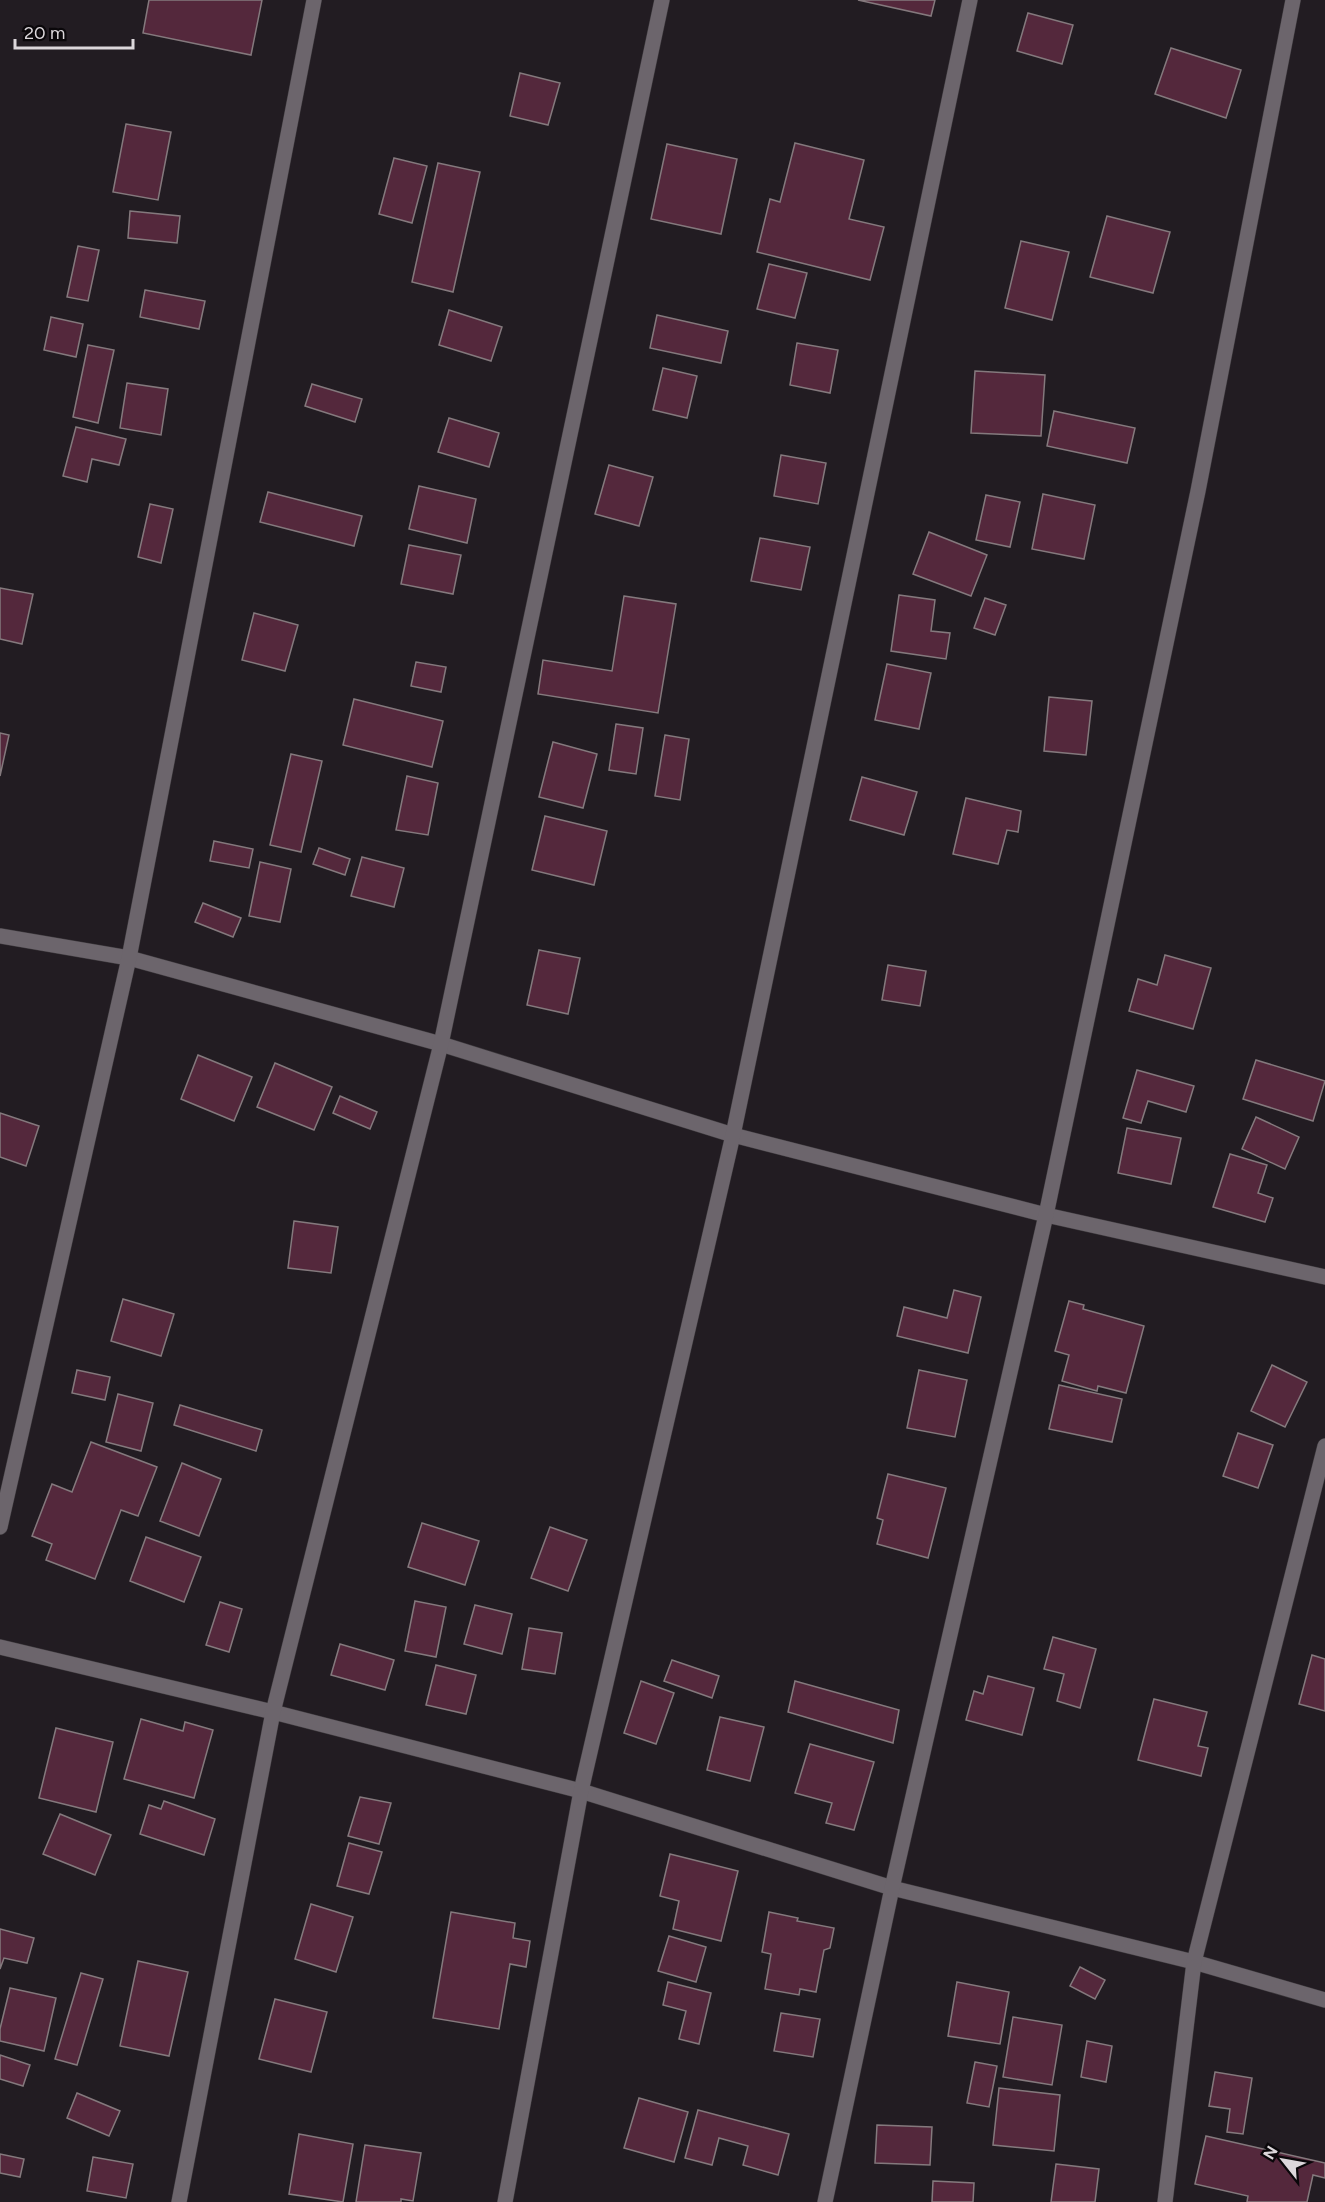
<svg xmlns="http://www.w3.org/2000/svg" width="1325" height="2202" font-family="Figtree,sans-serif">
  <rect width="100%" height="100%" fill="#221c22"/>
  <g fill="#54283c" stroke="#84797d" stroke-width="1.5">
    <path d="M149,0H262L251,55L143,33Z"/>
    <path d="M858,0H935L931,16Z"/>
    <path d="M1028,13L1073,25L1062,64L1017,51Z"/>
    <path d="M1171,48L1241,70L1226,118L1155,94Z"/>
    <path d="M520,73L560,83L548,125L510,116Z"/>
    <path d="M126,124L171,132L158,200L113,192Z"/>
    <path d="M795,143L864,160L849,219L884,227L870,280L757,252L770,199L780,202Z"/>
    <path d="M667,144L737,159L721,234L651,219Z"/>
    <path d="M394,158L427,166L412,223L379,214Z"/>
    <path d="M438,163L480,172L453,292L412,282Z"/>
    <path d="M130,211L180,216L177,243L128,238Z"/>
    <path d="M1107,216L1170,232L1153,293L1090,277Z"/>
    <path d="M1021,241L1069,252L1052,320L1005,308Z"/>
    <path d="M78,246L99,250L88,301L67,297Z"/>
    <path d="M769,264L807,273L795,318L757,309Z"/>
    <path d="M145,290L205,301L199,329L140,317Z"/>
    <path d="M449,310L502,327L491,361L439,345Z"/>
    <path d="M657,315L728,331L721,363L650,348Z"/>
    <path d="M51,317L83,324L76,357L44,350Z"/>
    <path d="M797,343L838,350L830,393L790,385Z"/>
    <path d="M88,345L114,350L98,423L73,417Z"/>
    <path d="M663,368L697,376L687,418L653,410Z"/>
    <path d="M975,371L1045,375L1041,436L971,433Z"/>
    <path d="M127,383L168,389L161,435L120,428Z"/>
    <path d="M312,384L362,399L355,422L305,406Z"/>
    <path d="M1054,411L1135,428L1127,463L1047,446Z"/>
    <path d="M449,418L499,433L489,467L438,452Z"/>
    <path d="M76,427L126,439L119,465L92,459L87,482L63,476Z"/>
    <path d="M781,455L826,463L818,504L774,496Z"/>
    <path d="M609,465L653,477L639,526L595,514Z"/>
    <path d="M419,486L476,499L467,543L409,529Z"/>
    <path d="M268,492L362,516L354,546L260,522Z"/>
    <path d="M1043,494L1095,505L1084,559L1032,549Z"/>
    <path d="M986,495L1020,502L1010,547L976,540Z"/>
    <path d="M150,504L173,509L161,563L138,557Z"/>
    <path d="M929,532L987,555L971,596L913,574Z"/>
    <path d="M760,538L810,547L801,590L751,581Z"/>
    <path d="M409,545L461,555L453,594L401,584Z"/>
    <path d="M0,588L33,594L22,644L0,639Z"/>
    <path d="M899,595L935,600L931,631L950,633L946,659L891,651Z"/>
    <path d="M624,596L676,604L658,713L538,694L543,660L612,671Z"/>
    <path d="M985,598L1006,605L995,635L974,628Z"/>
    <path d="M254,613L298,625L285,671L242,660Z"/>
    <path d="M416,662L446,667L441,692L411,686Z"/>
    <path d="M887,664L931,673L919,729L875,720Z"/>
    <path d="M1049,697L1092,701L1086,755L1044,751Z"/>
    <path d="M354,699L443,721L432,767L343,745Z"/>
    <path d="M616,724L643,728L636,774L609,770Z"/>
    <path d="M0,733L9,735L0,776Z"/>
    <path d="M665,735L689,739L680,800L655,796Z"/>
    <path d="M553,742L597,754L583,808L539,797Z"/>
    <path d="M291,754L322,761L301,852L270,845Z"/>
    <path d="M407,776L438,783L428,835L396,830Z"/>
    <path d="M862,777L917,792L904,835L850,820Z"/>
    <path d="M966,798L1021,811L1018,832L1007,830L998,864L953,854Z"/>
    <path d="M545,816L607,831L594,885L532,870Z"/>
    <path d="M214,841L253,849L249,868L210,861Z"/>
    <path d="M319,848L350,859L345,875L313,864Z"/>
    <path d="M362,857L404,868L394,907L351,896Z"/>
    <path d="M260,862L291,869L280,922L249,916Z"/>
    <path d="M203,903L241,918L233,937L195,922Z"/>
    <path d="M539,950L580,958L568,1014L527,1005Z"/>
    <path d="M1165,955L1211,968L1193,1029L1129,1011L1138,979L1157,985Z"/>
    <path d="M888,965L926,971L920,1006L882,1000Z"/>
    <path d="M198,1055L252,1077L234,1121L181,1099Z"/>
    <path d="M1256,1060L1325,1081L1313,1121L1243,1099Z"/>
    <path d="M275,1063L332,1087L314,1130L257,1107Z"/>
    <path d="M1137,1070L1194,1086L1186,1112L1148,1101L1141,1123L1123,1118Z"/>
    <path d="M340,1096L377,1112L370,1129L333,1113Z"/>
    <path d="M0,1113L39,1126L26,1166L0,1157Z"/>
    <path d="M1256,1117L1299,1137L1285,1169L1242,1149Z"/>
    <path d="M1127,1128L1181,1138L1171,1184L1118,1173Z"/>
    <path d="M1230,1154L1267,1165L1258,1193L1273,1198L1265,1222L1213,1207Z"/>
    <path d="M294,1221L338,1227L331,1273L288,1268Z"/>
    <path d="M954,1290L981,1297L968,1353L897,1336L904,1307L947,1318Z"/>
    <path d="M123,1299L174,1314L161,1356L111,1341Z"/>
    <path d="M1069,1301L1084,1305L1083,1309L1144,1326L1126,1393L1098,1386L1097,1391L1062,1381L1069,1355L1055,1351Z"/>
    <path d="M1272,1365L1307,1382L1285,1427L1251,1411Z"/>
    <path d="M77,1370L110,1377L105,1400L72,1393Z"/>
    <path d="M919,1370L967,1380L955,1437L907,1428Z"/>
    <path d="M1059,1385L1122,1399L1112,1442L1049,1429Z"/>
    <path d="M118,1394L153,1403L141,1451L106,1442Z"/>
    <path d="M180,1405L262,1430L256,1451L174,1425Z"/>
    <path d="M1238,1433L1273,1445L1258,1488L1223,1476Z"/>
    <path d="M91,1442L157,1467L138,1516L121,1510L95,1579L46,1560L52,1544L32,1536L52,1484L72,1492Z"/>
    <path d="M182,1463L221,1479L199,1536L160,1521Z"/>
    <path d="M888,1474L946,1488L928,1558L877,1544L883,1520L877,1518Z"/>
    <path d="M422,1523L479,1541L465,1585L408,1567Z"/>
    <path d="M550,1527L587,1540L568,1591L531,1578Z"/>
    <path d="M146,1537L201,1557L184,1602L130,1581Z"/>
    <path d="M415,1601L446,1607L436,1657L405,1651Z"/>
    <path d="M220,1602L242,1609L229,1652L206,1645Z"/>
    <path d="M475,1605L512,1614L502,1654L464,1644Z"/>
    <path d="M529,1628L562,1633L555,1674L522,1669Z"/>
    <path d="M1053,1637L1096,1649L1080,1708L1057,1701L1064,1674L1044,1669Z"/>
    <path d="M340,1644L394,1660L385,1690L331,1675Z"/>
    <path d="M1312,1655L1325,1659V1711L1299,1704Z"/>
    <path d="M672,1660L719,1676L712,1698L664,1681Z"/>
    <path d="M436,1665L476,1675L466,1714L426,1705Z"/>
    <path d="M988,1676L1034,1688L1022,1735L966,1720L974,1691L983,1694Z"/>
    <path d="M641,1681L674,1693L656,1744L624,1733Z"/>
    <path d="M795,1681L899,1710L893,1743L788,1712Z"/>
    <path d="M1154,1699L1207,1712L1198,1746L1208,1748L1201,1776L1138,1760Z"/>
    <path d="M720,1717L764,1727L750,1781L707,1770Z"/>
    <path d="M141,1719L183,1731L185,1722L213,1730L194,1798L124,1779Z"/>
    <path d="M56,1728L113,1742L96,1812L39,1798Z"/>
    <path d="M810,1744L874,1762L854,1830L826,1823L832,1803L795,1793Z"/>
    <path d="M360,1797L391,1803L379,1844L348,1836Z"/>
    <path d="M164,1801L215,1819L204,1855L140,1834L149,1805L161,1809Z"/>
    <path d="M60,1814L111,1835L95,1875L43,1854Z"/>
    <path d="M349,1843L382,1852L369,1894L337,1886Z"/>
    <path d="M670,1854L738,1871L721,1941L673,1929L679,1901L660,1896Z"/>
    <path d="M311,1904L353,1917L336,1972L295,1959Z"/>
    <path d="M451,1912L515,1923L513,1938L530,1941L526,1967L510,1964L499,2029L433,2018Z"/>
    <path d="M769,1912L798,1918L797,1921L834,1928L830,1948L824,1950L816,1992L800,1989L799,1995L765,1989L771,1954L762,1952Z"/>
    <path d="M0,1929L34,1938L27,1963L4,1958L0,1969Z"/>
    <path d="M669,1936L706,1947L696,1982L658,1971Z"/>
    <path d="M138,1961L188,1972L169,2056L120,2046Z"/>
    <path d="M1080,1967L1105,1980L1095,1999L1070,1986Z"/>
    <path d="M81,1973L103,1979L77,2065L55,2059Z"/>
    <path d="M668,1982L711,1993L699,2044L679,2039L686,2011L663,2005Z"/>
    <path d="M957,1982L1009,1992L1000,2044L948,2036Z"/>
    <path d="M10,1988L56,1998L44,2051L0,2041V2029Z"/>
    <path d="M275,1999L327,2012L311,2072L259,2059Z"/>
    <path d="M781,2013L820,2019L813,2057L774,2051Z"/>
    <path d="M1013,2017L1062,2025L1052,2085L1003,2077Z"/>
    <path d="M1087,2041L1112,2046L1106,2082L1081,2077Z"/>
    <path d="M0,2055L30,2065L23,2086L0,2079Z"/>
    <path d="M975,2062L997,2066L989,2107L967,2103Z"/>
    <path d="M1215,2072L1252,2078L1243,2134L1227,2132L1230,2109L1209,2106Z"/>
    <path d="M999,2088L1060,2095L1054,2151L993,2145Z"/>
    <path d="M77,2093L120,2111L109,2136L67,2118Z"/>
    <path d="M639,2098L688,2112L674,2162L624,2148Z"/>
    <path d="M698,2110L789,2134L778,2175L743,2165L748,2146L719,2138L712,2165L685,2158Z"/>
    <path d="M877,2125L932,2127L930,2165L875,2163Z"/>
    <path d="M299,2134L353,2144L343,2202L289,2194Z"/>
    <path d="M1206,2136L1325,2163V2178L1313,2175L1307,2202H1247L1248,2196L1195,2184Z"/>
    <path d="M365,2145L421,2153L413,2201L401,2199V2202H356Z"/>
    <path d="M0,2154L24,2159L20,2177L0,2173Z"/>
    <path d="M93,2157L133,2164L126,2198L87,2191Z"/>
    <path d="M1056,2164L1099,2169L1095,2202H1051Z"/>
    <path d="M933,2181L974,2183L973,2202H932Z"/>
  </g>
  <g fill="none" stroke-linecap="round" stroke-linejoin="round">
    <defs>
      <g id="street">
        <path d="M0,936L129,958L441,1044L733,1135L1046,1215L1325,1277"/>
        <path d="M0,1527L129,958L314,0"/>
        <path d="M0,1647L273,1712L581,1791L892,1888L1194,1962L1325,2000"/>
        <path d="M179,2202L273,1712L441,1044L662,0"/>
        <path d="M505,2202L581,1791L733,1135L970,0"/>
        <path d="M825,2202L892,1888L1046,1215L1198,491L1293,0"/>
        <path d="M1165,2202L1194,1962L1325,1446"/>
      </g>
    </defs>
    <use href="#street" stroke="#3d393d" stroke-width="16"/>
    <use href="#street" stroke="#6c656c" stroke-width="15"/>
  </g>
  <g transform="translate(1283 2160) rotate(301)" stroke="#0a070a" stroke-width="4.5" paint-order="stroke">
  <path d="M0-4.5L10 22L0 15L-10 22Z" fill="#dcd7db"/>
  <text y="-9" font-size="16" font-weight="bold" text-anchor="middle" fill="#dcd7db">N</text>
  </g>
  <path d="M15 39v9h118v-9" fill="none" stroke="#dcd7db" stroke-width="3"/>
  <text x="24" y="39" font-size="18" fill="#dcd7db" stroke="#0a070a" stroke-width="4.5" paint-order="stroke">20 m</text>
</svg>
